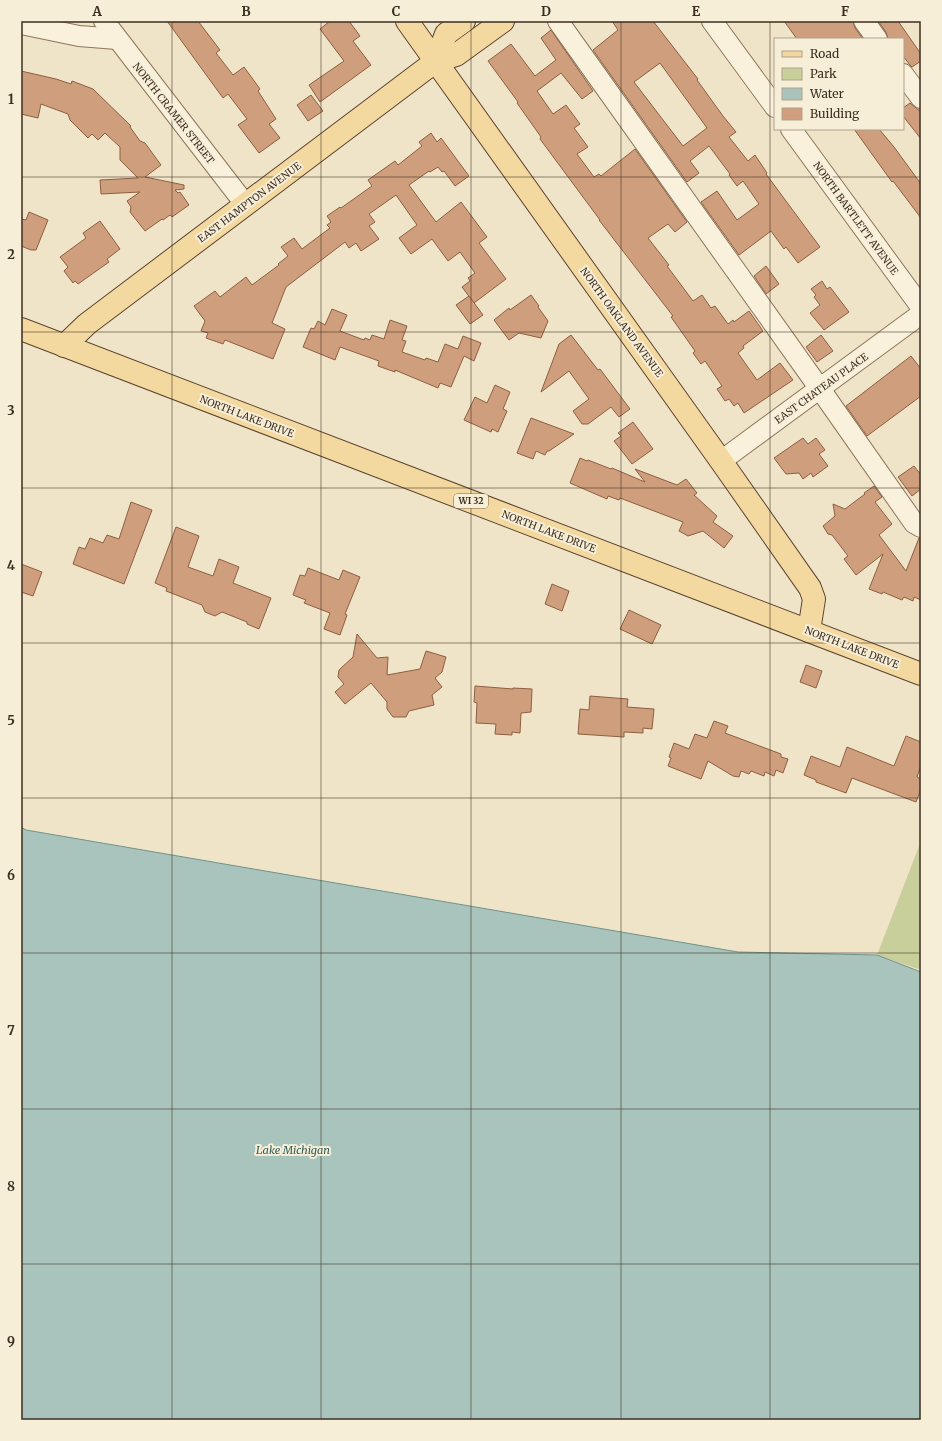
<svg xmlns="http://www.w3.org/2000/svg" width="942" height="1441" font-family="Merriweather,serif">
  <rect width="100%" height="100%" fill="#f0e4c8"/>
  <path fill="#c9cf9b" d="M921,841V970L877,955Z"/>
  <path fill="#a9c4bc" stroke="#6f938a" d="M21,827L26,830L738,952L877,955L921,972V1420H21Z"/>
  <g fill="#cf9f7d" stroke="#8d5f41" fill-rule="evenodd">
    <path d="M167,21H198L220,50L216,53L233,75L244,67L260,89L258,91L276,119L269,124L280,138L259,153L238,125L247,119L228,94L223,98Z"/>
    <path d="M330,21H349L360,36L353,41L371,65L320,102L309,85L344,61L320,29Z"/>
    <path d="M612,21H653L698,79L697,80L723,116L736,132L729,137L748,161L755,155L767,173L766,174L820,247L798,263L786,247L784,249L771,231L739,255L701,202L717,191L737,220L759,204L743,181L737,186L729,175L730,174L709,146L690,161L699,173L687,182L593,50L618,30ZM660,63L707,128L683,146L634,82Z"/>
    <path d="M784,21H853L855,28L863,39H797Z"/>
    <path d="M878,21H898L921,54V61L912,67L910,65L903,56V39H888L886,32Z"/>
    <path d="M551,30L593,91L582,99L561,73L537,91L553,114L566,105L580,124L574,128L588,147L577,154L594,177L599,174L601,176L635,149L687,222L675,232L668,224L648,238L669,265L667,266L693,301L702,295L711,308L715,306L728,324L733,320L734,322L749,311L763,331L743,346L744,348L738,353L757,380L780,363L793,380L744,413L738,403L734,406L729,399L725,401L717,389L722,386L705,361L701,364L693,353L695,351L671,317L673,316L599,220H600L540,139L541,137L517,103L518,102L488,61L511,44L535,76L556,60L541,38Z"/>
    <path d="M21,71L56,79L71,84L72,81L93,89L131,126L130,127L140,141L145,143L161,165L145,177L184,185V189L175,190L178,193L180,192L189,205L172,217L170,215L163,220L162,219L145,231L130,212L131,207L127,201L140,192L101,194L100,180L138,178L120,160V147L105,133L98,140L92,134L88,138L70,120L68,114L41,104L38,118L21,114Z"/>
    <path d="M311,95L323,111L308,121L297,105Z"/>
    <path d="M910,103L921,112V139L903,116V108Z"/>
    <path d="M854,129H879L894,147L921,184V218L893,181L892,182Z"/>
    <path d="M431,133L437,142L441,138L469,176L455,186L444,171L442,172L438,167L430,172L429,171L409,185L436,222L461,202L487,237L479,243L506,279L474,303L462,287L470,281L468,278L475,273L460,252L448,261L432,239L411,254L399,238L417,225L396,195L369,214L375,222L369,226L379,239L361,251L356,243L349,248L345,242L286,287L272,323L285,329L273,359L225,340L223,344L206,338L208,333L201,331L205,321L194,306L215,291L220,297L246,277L252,285L279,265L278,264L288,256L281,247L294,238L302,249L330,228L327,225L331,222L327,216L340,207L341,208L372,186L368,180L395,161L398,165L422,146L419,142Z"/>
    <path d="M29,212L48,220L36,250H31L21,246V219L26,220Z"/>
    <path d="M100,221L120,249L107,259L109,262L78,284L75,281L73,283L64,271L68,267L60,257L86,238L83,233Z"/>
    <path d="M766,266L779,284L766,294L754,276Z"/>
    <path d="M822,281L827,289L830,287L849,312L824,330L810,313L820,305L814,297L816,295L811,289Z"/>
    <path d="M531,295L539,306L538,307L548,321L541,338L519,333L509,340L494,320L509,308L510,310Z"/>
    <path d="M469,296L483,315L470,324L456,305Z"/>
    <path d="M332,309L347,315L340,331L364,340L365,338L370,340L372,335L384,339L390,320L407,326L402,340L406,341L402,352L425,360L426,358L438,362L445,344L458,349L463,336L481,343L474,361L464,356L451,387L440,383L438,388L395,370V372L378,366L379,361L340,347L335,360L303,347L311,328L314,329L318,321L325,325Z"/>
    <path d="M571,335L598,370L600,369L630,409L619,417L611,407L588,424H582L573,411L589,399L569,371L541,392L559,344Z"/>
    <path d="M821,335L833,351L817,362L806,347Z"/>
    <path d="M911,356L921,369V396L867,436L846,406Z"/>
    <path d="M495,385L510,392L503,409L507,411L498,432L492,429L491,432L464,420L475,397L487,403Z"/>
    <path d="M531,418L574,434L549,451H547L545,455L536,451L533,459L517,453Z"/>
    <path d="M633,422L653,449L632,464L614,441L621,436L618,433Z"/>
    <path d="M803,438L808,444L816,438L825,450L819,454L828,466L813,477L811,473L803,479L799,473L786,474L774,458Z"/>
    <path d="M580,458L587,461L588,460L611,469L612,468L645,482L635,469L677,485L686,479L697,493L694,495L717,516L713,522L733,536L724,548L703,531L688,536L679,531L683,522L620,498L619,500L608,496L607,499L570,483Z"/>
    <path d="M914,466L921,475V489L912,496L898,477Z"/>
    <path d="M874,486L882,497L875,502L892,524L879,535L906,571L919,538H921V600L914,597L913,601L904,597L902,600L883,592L882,594L869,589L883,554L856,575L844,559L848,556L832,535L828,534L823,526L835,516L833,504L845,509L865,494L864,493Z"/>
    <path d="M131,502L152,510L124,584L73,564L79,547L85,549L90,538L103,543L107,535L119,539Z"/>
    <path d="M176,527L199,536L188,567L213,576L219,559L239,567L233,583L271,598L259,629L247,624V622L222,612L215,616L205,612L202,605L166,591L167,588L155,583Z"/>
    <path d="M21,564L42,572L33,596L21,592Z"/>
    <path d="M308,568L339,580L343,570L360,577L345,614L347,615L340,635L324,629L330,613L304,603L306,600L293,595L300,575L305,576Z"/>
    <path d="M552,584L569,591L562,611L545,604Z"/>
    <path d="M629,610L661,625L652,644L620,629Z"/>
    <path d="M357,634L377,658L388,657L387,675L420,669L426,651L446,657L442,672L435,678L442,687L432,695L434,705L409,711L406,717H393L387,709V702L371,683L345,704L335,692L344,684L338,677L339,670L353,657Z"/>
    <path d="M806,665L822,671L816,688L800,682Z"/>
    <path d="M475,686L513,689V688L532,689L531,712L521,713L520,733L512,732V735L495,734L496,724L476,723L477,703L474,702Z"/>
    <path d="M590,696L628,699L627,707L654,709L652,729L643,728V733L624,732V737L578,734L580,709L589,710Z"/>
    <path d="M714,721L728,726L725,733L781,754V757L788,759L783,773L776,770L774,776L765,772L764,776L751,771L749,774L741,771L739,777L733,776L708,761L701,779L668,766L671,758L669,757L674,743L689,749L695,734L707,738Z"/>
    <path d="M906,736L921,742V765L917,777L921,779V789L916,802L852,778L846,793L816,782V780L804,775L811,756L840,767L847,747L894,766Z"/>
  </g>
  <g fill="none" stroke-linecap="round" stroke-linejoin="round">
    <defs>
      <g id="minor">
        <path d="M104,21L245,204"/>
        <path d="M558,21L820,389L914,523L921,527"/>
        <path d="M712,21L775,107"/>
        <path d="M864,21L877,39"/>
        <path d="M21,24L79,36L117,39"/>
        <path d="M903,74L921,98"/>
        <path d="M791,129L921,307"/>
        <path d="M721,461L921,314"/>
      </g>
      <g id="major">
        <path d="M407,21L721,461L810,588L814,599L809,631"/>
        <path d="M436,61L446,34L464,21"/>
        <path d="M21,329L921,674"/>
        <path d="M64,346L87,324L436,61L456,55L503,21"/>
      </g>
    </defs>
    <use href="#minor" stroke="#8d765c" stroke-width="22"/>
    <use href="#major" stroke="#5b4430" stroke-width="24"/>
    <use href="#minor" stroke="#faf1dc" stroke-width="20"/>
    <use href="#major" stroke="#f3d9a0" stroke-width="22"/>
  </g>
  <path fill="none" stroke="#3d2e20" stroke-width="1" stroke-opacity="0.55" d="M172,21V1420M321,21V1420M471,21V1420M621,21V1420M770,21V1420M21,177H921M21,332H921M21,488H921M21,643H921M21,798H921M21,953H921M21,1109H921M21,1264H921"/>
  <g text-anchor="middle" stroke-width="4" stroke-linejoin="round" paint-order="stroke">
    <rect fill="#f7eed8" stroke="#756857" stroke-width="1" x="454" y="494" width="34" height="14" rx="3"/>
    <g font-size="9" font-weight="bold" fill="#3d2e20">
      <text x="471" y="504">WI 32</text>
    </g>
    <g font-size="10" fill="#3d2e20" stroke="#f7eed8">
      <text transform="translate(174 113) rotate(52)" y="4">NORTH CRAMER STREET</text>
      <text transform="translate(249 202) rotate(-37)" y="4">EAST HAMPTON AVENUE</text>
      <text transform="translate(856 218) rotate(54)" y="4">NORTH BARTLETT AVENUE</text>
      <text transform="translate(622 322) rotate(54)" y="4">NORTH OAKLAND AVENUE</text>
      <text transform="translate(821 388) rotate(-36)" y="4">EAST CHATEAU PLACE</text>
      <text transform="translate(247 416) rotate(21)" y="4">NORTH LAKE DRIVE</text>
      <text transform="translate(549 531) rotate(21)" y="4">NORTH LAKE DRIVE</text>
      <text transform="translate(852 647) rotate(21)" y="4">NORTH LAKE DRIVE</text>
    </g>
    <g font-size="11" font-style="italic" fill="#2f5d5a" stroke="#f7eed8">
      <text x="293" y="1154">Lake Michigan</text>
    </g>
  </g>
  <rect width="942" height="1441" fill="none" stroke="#f7eed8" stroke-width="44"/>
  <rect x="774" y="38" width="130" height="92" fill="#f7eed8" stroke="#ada18e"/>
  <rect x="782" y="51" width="20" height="6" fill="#f3d9a0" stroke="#ada18e"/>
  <text x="810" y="58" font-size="12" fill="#3d2e20">Road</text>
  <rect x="782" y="68" width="20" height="12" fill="#c9cf9b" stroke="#ada18e"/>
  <text x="810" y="78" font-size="12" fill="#3d2e20">Park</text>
  <rect x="782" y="88" width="20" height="12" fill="#a9c4bc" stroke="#ada18e"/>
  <text x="810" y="98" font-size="12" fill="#3d2e20">Water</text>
  <rect x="782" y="108" width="20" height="12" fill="#cf9f7d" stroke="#ada18e"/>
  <text x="810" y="118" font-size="12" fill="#3d2e20">Building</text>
  <rect x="22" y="22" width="898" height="1397" fill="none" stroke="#3d2e20" stroke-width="1.5"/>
  <g font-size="13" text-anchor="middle" font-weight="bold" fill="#3d2e20">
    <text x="97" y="16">A</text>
    <text x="246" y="16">B</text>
    <text x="396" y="16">C</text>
    <text x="546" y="16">D</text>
    <text x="696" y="16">E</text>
    <text x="845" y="16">F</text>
    <text x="11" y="104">1</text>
    <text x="11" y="259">2</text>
    <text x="11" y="415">3</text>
    <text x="11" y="570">4</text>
    <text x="11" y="725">5</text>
    <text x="11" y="880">6</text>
    <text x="11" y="1035">7</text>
    <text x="11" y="1191">8</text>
    <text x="11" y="1346">9</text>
  </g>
</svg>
